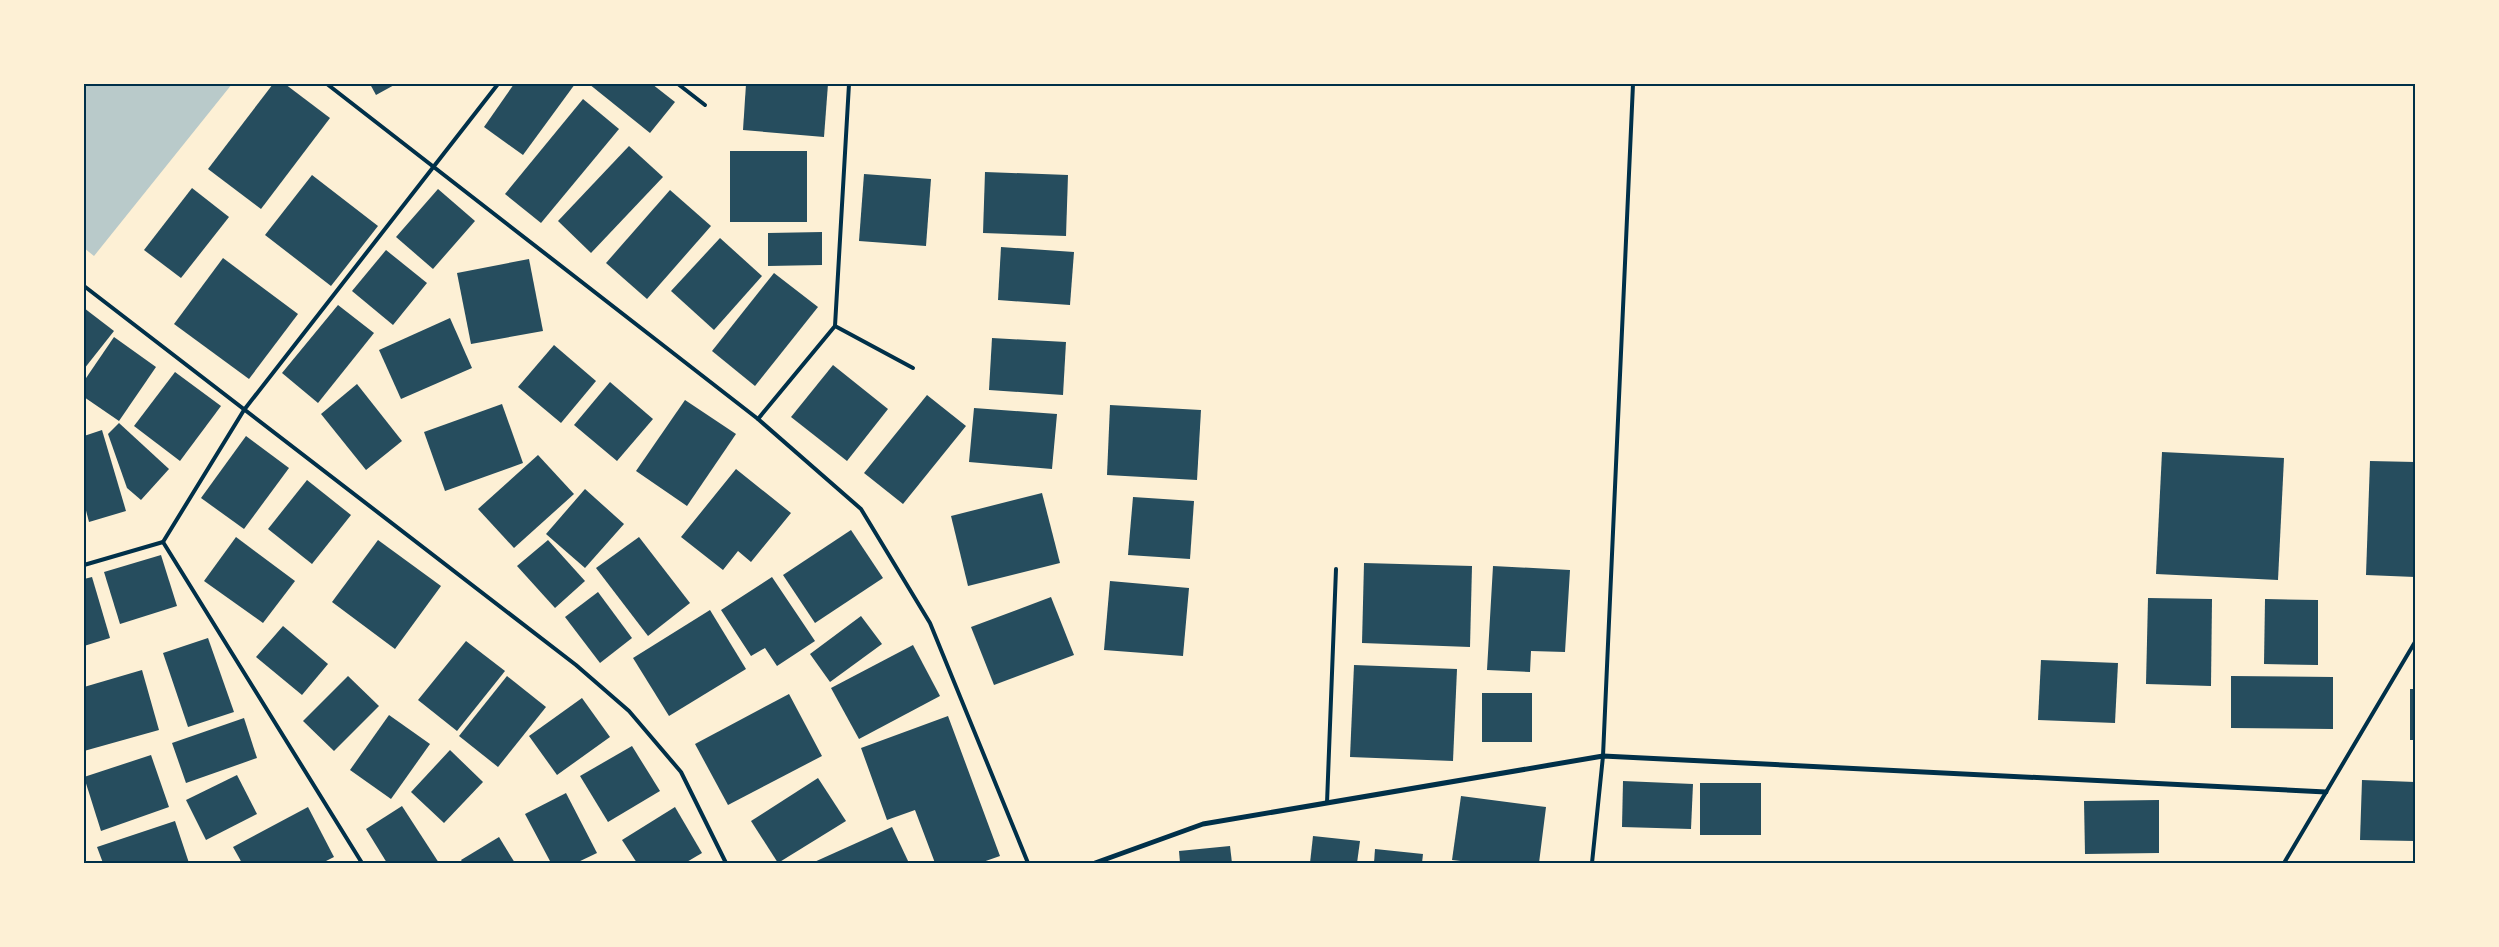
<svg xmlns="http://www.w3.org/2000/svg" width="2499" height="947" font-family="'Exo 2',sans-serif">
  <rect width="100%" height="100%" fill="#fdf0d5"/>
  <path fill="#b9caca" d="M84,84H232L94,256L84,248Z"/>
  <g fill="#264d5e">
    <path d="M273,84H285L330,118L261,209L208,169Z"/>
    <path d="M370,84H396L376,95Z"/>
    <path d="M514,84H575L523,155L484,127Z"/>
    <path d="M589,84H652L675,102L650,133Z"/>
    <path d="M746,84H828L824,137L743,130Z"/>
    <path d="M583,99L619,129L541,223L505,194Z"/>
    <path d="M629,146L663,177L591,253L558,221Z"/>
    <rect x="730" y="151" width="77" height="71"/>
    <path d="M985,172L1068,175L1066,236L983,233Z"/>
    <path d="M864,174L931,179L926,246L859,241Z"/>
    <path d="M312,175L378,226L331,286L265,235Z"/>
    <path d="M192,188L229,217L181,278L144,250Z"/>
    <path d="M438,189L475,221L433,269L396,237Z"/>
    <path d="M670,190L711,226L647,299L606,263Z"/>
    <path d="M822,232V265L768,266V233Z"/>
    <path d="M720,238L762,276L714,330L671,291Z"/>
    <path d="M1001,247L1074,252L1070,305L998,300Z"/>
    <path d="M386,250L427,283L393,325L352,291Z"/>
    <path d="M223,258L298,314L249,379L174,324Z"/>
    <path d="M529,259L543,331L471,344L457,273Z"/>
    <path d="M774,273L818,307L755,386L712,351Z"/>
    <path d="M338,305L374,333L318,403L282,373Z"/>
    <path d="M84,308L114,331L84,369Z"/>
    <path d="M450,318L472,368L401,399L379,350Z"/>
    <path d="M114,337L156,367L119,421L84,397V381Z"/>
    <path d="M992,338L1066,342L1063,395L989,390Z"/>
    <path d="M554,345L596,381L561,423L518,387Z"/>
    <path d="M833,365L888,409L847,461L791,417Z"/>
    <path d="M175,372L221,406L180,461L134,426Z"/>
    <path d="M610,382L653,419L617,461L574,425Z"/>
    <path d="M357,384L402,441L366,470L321,414Z"/>
    <path d="M927,395L966,426L903,504L864,473Z"/>
    <path d="M685,400L736,434L687,506L636,471Z"/>
    <path d="M502,404L523,463L445,491L424,432Z"/>
    <path d="M1110,405L1201,410L1197,480L1107,475Z"/>
    <path d="M974,408L1057,414L1052,469L969,462Z"/>
    <path d="M119,423L169,469L141,500L127,488L108,434Z"/>
    <path d="M102,430L126,511L89,522L84,503V436Z"/>
    <path d="M246,436L289,468L244,529L201,498Z"/>
    <path d="M2162,452L2284,458L2278,580L2156,574Z"/>
    <path d="M538,455L574,494L514,548L478,509Z"/>
    <path d="M2370,461L2415,462V577L2366,575Z"/>
    <path d="M736,469L791,513L751,562L738,551L723,570L681,537Z"/>
    <path d="M307,480L351,515L312,564L268,529Z"/>
    <path d="M585,489L624,524L585,568L546,534Z"/>
    <path d="M1042,493L1060,563L968,586L951,516Z"/>
    <path d="M1133,497L1194,501L1190,559L1128,555Z"/>
    <path d="M851,530L883,578L815,623L783,575Z"/>
    <path d="M236,537L295,581L263,623L204,581Z"/>
    <path d="M639,537L690,603L648,636L596,568Z"/>
    <path d="M378,540L441,586L395,649L332,602Z"/>
    <path d="M548,540L585,581L555,608L517,566Z"/>
    <path d="M161,555L177,606L120,624L104,572Z"/>
    <path d="M1364,563L1472,566L1470,647L1362,643Z"/>
    <path d="M1493,566L1570,570L1565,652L1531,651L1530,672L1487,670Z"/>
    <path d="M92,577L110,638L84,646V579Z"/>
    <path d="M772,577L815,641L777,666L765,648L751,656L721,610Z"/>
    <path d="M1110,581L1189,588L1183,656L1104,650Z"/>
    <path d="M598,592L632,638L600,663L565,617Z"/>
    <path d="M1051,597L1074,655L994,685L971,627Z"/>
    <path d="M2148,598L2212,599L2211,686L2146,684Z"/>
    <path d="M2265,599L2318,600V665L2264,664Z"/>
    <path d="M710,610L746,669L669,716L633,658Z"/>
    <path d="M861,616L882,644L830,682L810,654Z"/>
    <path d="M283,626L328,664L302,695L256,657Z"/>
    <path d="M208,638L234,712L188,727L163,653Z"/>
    <path d="M466,641L505,671L457,731L418,700Z"/>
    <path d="M913,645L940,696L859,739L831,688Z"/>
    <path d="M2041,660L2118,663L2115,723L2038,720Z"/>
    <path d="M1354,665L1457,669L1453,761L1350,757Z"/>
    <path d="M142,670L159,730L84,751V687Z"/>
    <path d="M348,676L379,706L334,751L303,721Z"/>
    <path d="M507,676L546,707L498,767L459,736Z"/>
    <path d="M2231,676L2333,677V729L2231,728Z"/>
    <rect x="2410" y="689" width="5" height="51"/>
    <rect x="1482" y="693" width="50" height="49"/>
    <path d="M789,694L822,756L728,805L695,744Z"/>
    <path d="M582,698L610,737L557,775L529,736Z"/>
    <path d="M389,715L430,744L391,799L350,770Z"/>
    <path d="M948,716L1000,856L980,863H935L915,810L887,820L861,748Z"/>
    <path d="M244,718L257,758L186,783L172,743Z"/>
    <path d="M632,746L660,791L608,822L580,776Z"/>
    <path d="M450,750L483,782L444,823L411,792Z"/>
    <path d="M151,755L169,807L101,831L84,777Z"/>
    <path d="M237,775L257,814L206,840L186,800Z"/>
    <path d="M818,778L846,821L778,863L751,821Z"/>
    <path d="M2362,780L2415,782V841L2360,840Z"/>
    <path d="M1623,781L1693,784L1691,829L1622,827Z"/>
    <rect x="1700" y="783" width="61" height="52"/>
    <path d="M566,793L597,853L576,863H551L525,814Z"/>
    <path d="M1461,796L1546,807L1539,863H1478L1452,860Z"/>
    <path d="M2159,800V853L2085,854L2084,801Z"/>
    <path d="M402,806L439,863H387L366,829Z"/>
    <path d="M308,807L334,857L322,863H242L233,847Z"/>
    <path d="M675,807L702,853L685,863H637L622,840Z"/>
    <path d="M175,821L189,863H103L97,847Z"/>
    <path d="M892,827L909,863H812Z"/>
    <path d="M1313,836L1360,841L1357,863H1310Z"/>
    <path d="M499,837L515,863H463L461,860Z"/>
    <path d="M1230,846L1232,863H1180L1179,851Z"/>
    <path d="M1375,849L1423,854L1422,863H1374Z"/>
  </g>
  <g fill="none" stroke-linecap="round" stroke-linejoin="round">
    <g stroke="#003049" stroke-width="4">
      <path d="M327,84L758,419L861,509L930,623L1028,863"/>
      <path d="M678,84L705,105"/>
      <path d="M84,286L576,665L629,711L681,772L726,863"/>
      <path d="M835,326L913,368"/>
      <path d="M758,419L835,326L849,84"/>
      <path d="M163,542L362,863"/>
      <path d="M84,565L163,542L244,410L498,84"/>
      <path d="M1327,803L1336,569"/>
      <path d="M1592,863L1603,756L1633,84"/>
      <path d="M2284,863L2415,642"/>
    </g>
    <path stroke="#003049" stroke-width="5" d="M1095,863L1203,824L1603,756L2326,792"/>
  </g>
  <rect width="2499" height="947" fill="none" stroke="#fdf0d5" stroke-width="170"/>
  <rect x="85" y="85" width="2329" height="777" fill="none" stroke="#003049" stroke-width="2"/>
</svg>
